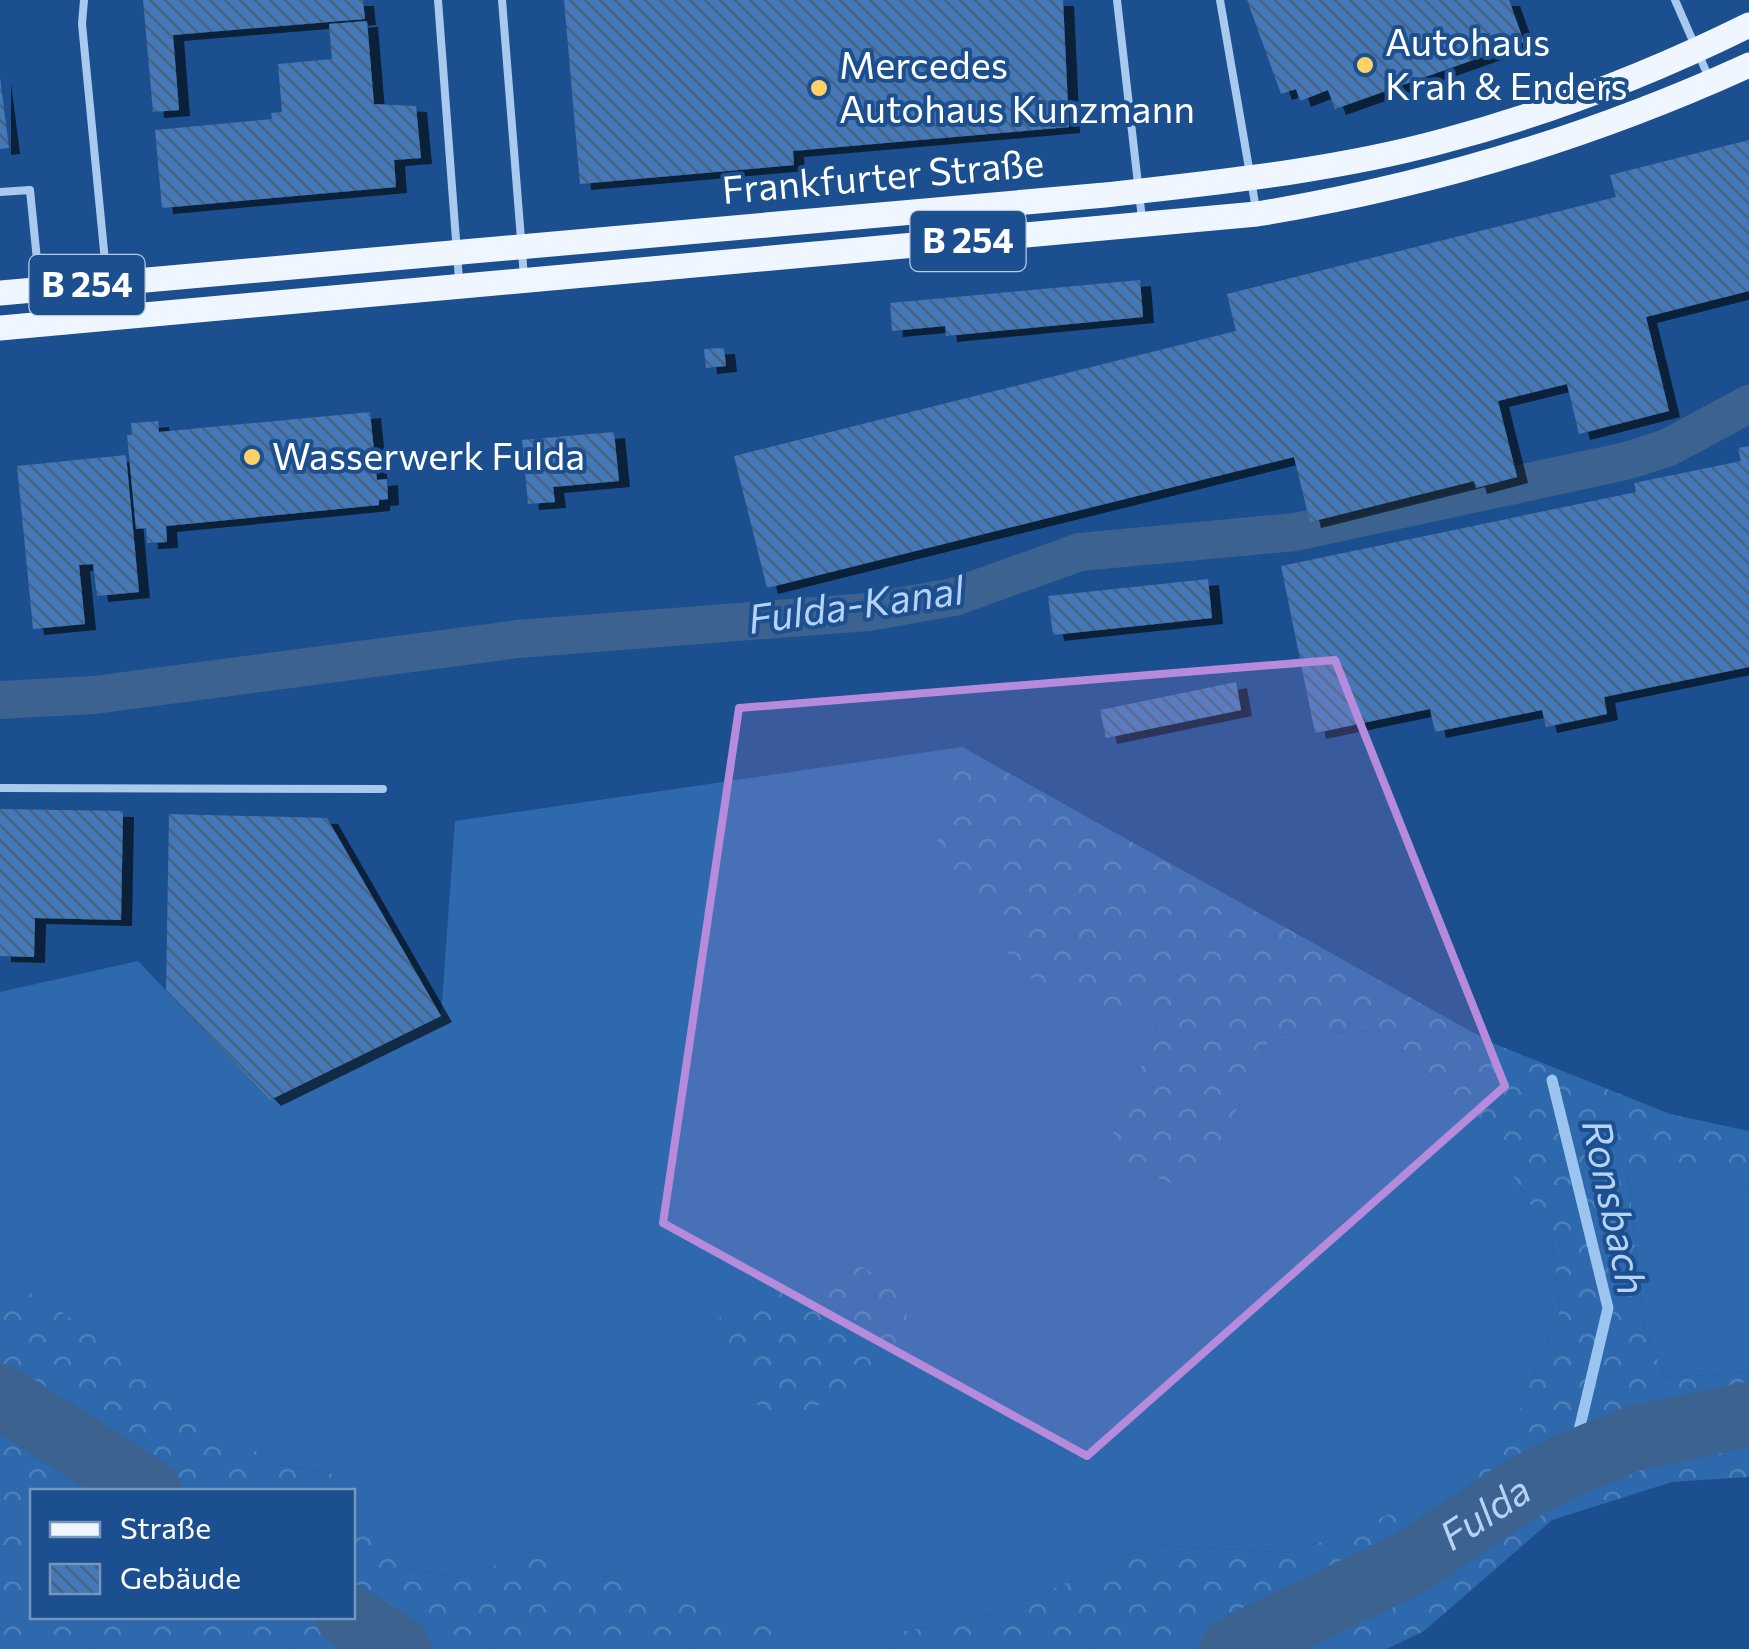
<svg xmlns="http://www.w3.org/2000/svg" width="1749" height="1649" font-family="Commissioner,sans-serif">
  <defs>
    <pattern id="forest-crowns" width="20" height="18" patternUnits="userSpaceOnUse" patternTransform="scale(2.5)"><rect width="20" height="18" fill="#2e69ad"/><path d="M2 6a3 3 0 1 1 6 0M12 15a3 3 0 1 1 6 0" fill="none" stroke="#4d80b9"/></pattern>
    <pattern id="building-back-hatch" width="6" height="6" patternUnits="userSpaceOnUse" patternTransform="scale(2.5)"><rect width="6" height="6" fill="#4478b7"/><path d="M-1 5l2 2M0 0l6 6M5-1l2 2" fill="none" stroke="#486282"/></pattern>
    <filter id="shadow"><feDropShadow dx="11" dy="6" stdDeviation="0" flood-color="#0009"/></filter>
  </defs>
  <rect width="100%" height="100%" fill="#1b4f8f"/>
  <g fill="#2e69ad">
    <path d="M962,747L938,843L1021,973L1158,1026L1104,1154L1198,1196L1271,1035L1378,1031L1473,1111L1552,1239L1560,1310L1518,1414L1434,1496L1293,1553L1152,1545L998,1613L838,1644L705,1610L531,1552L461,1578L407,1568L341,1475L274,1464L44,1299L0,1281V992L138,961L270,1100L441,1016L455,821Z"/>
    <path d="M1688,1163L1749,1189V1372L1665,1378L1644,1327L1628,1171Z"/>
  </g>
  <g fill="url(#forest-crowns)" fill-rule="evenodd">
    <path d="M962,747L1490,1042L1670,1114L1749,1131V1189L1688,1163L1628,1172L1644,1327L1665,1378L1749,1372V1477L1672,1482L1552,1520L1424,1631L1387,1649H0V1281L44,1299L274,1464L341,1475L407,1568L461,1578L531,1552L705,1610L838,1644L998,1613L1152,1545L1293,1553L1434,1496L1518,1414L1560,1310L1552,1239L1473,1111L1378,1031L1271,1035L1198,1196L1104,1154L1158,1026L1021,974L937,843ZM32,1492H352V1616H32Z"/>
    <path d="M859,1266L888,1281L908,1304L904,1339L870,1373L795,1420L763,1417L749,1387L713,1342L724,1303L770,1294Z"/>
  </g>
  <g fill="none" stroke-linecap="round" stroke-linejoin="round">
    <g stroke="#9cc4f0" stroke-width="11">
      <path d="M1552,1080L1608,1308L1571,1464"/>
      <path d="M1286,1624L1288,1649"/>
    </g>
    <path stroke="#3c6290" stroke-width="38" d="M0,700L94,695L518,639L868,612L954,597L1080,552L1295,532L1626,461L1667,448L1749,404"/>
    <g stroke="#3c6290" stroke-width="65">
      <path d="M0,1396L150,1492"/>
      <path d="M348,1616L399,1649"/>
      <path id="s1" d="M1232,1649L1408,1564L1525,1487L1571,1464L1634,1438L1749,1414"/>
    </g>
  </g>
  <g fill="url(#building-back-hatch)" filter="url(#shadow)">
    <path d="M143,0H363L365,19L173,35L179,110L153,112Z"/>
    <path d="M564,0H1063L1069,127L793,151L794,165L580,184Z"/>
    <path d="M1247,0H1509L1524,42L1335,109L1328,90L1300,101L1296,89L1281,94Z"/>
    <path d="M367,21L374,104L416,106L421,158L394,160L396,187L162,208L155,130L272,119L271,113L282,112L278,64L332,59L329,24Z"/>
    <path d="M0,77L9,148L0,149Z"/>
    <path d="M1749,140V291L1646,317L1669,411L1579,434L1567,384L1498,401L1517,477L1476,488L1474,481L1310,522L1294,457L767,588L734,456L1236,331L1227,294L1616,197L1610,175Z"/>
    <path d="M1140,280L1143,317L946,336L945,326L892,331L890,303Z"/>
    <path d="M724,348L726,366L706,368L704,349Z"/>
    <path d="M370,412L377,480L387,479L388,499L379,500V505L166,526L167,542L147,543L146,528L136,529L127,435H132L131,423L158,421L159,432Z"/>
    <path d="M614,432L619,481L553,487L555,502L528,504L522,440Z"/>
    <path d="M1749,446V667L1604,697L1607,714L1546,727L1542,710L1435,732L1430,709L1315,733L1281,566L1636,492L1634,483L1741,461L1738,448Z"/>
    <path d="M126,455L139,592L97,596L93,564L79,565L85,624L33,629L17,466Z"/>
    <path d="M1208,579L1212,618L1053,635L1048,596Z"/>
    <path d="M1236,682L1241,710L1106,738L1100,710Z"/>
    <path d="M0,809L123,811L121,920L35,918L34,957L0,956Z"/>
    <path d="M169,814L327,818L441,1016L270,1100L166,990Z"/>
  </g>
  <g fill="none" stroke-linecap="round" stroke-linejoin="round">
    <g stroke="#a9c9ee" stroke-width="8">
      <path d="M84,0L82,24L110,313"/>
      <path d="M438,0L459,280"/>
      <path d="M502,0L524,277"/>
      <path d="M1117,0L1142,219"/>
      <path d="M1220,0L1256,209"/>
      <path d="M1675,0L1709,78"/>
      <path d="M0,192L30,190L43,320"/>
      <path d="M0,788L383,789"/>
    </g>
    <g stroke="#f0f6ff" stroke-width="25">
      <path d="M0,293L1105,195C1218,182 1333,171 1443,141C1549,113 1650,74 1749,25"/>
      <path d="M0,328L1257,214C1429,186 1591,137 1749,65"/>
    </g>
  </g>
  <path fill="#b68bdc" fill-opacity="0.2" stroke="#b68bdc" stroke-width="8" stroke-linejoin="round" d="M1335,660L1505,1086L1087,1456L663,1223L739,708Z"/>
  <g fill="#ffd166" stroke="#1b4f8f" stroke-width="4">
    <circle cx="1365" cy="65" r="10"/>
    <circle cx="819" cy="88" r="10"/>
    <circle cx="252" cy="457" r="10"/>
  </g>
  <g text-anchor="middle" stroke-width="8" stroke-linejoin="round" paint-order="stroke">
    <g fill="#1b4f8f" stroke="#bbcadd" stroke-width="2.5">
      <rect x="910.5" y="211" width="115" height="60" rx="8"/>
      <rect x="29.5" y="255" width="115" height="60" rx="8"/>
    </g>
    <g font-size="35" font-weight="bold" fill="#fff">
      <text x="968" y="253">B 254</text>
      <text x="87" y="297">B 254</text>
    </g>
    <g font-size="38" fill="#fff" stroke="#1b4f8f" text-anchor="start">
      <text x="1385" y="56">Autohaus<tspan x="1385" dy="44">Krah &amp; Enders</tspan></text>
      <text x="839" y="79">Mercedes<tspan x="839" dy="44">Autohaus Kunzmann</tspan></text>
      <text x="272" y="470">Wasserwerk Fulda</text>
    </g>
    <g font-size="38" fill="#fff" stroke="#1b4f8f">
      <text transform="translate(883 177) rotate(-5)" y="13">Frankfurter Straße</text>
    </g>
    <g font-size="40" font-style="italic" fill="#b5d3f5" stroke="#1b4f8f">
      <text transform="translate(856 605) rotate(-8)" y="14">Fulda-Kanal</text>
      <text transform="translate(1614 1207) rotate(78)" y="14">Ronsbach</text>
      <text dy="14" stroke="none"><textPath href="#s1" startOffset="288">Fulda</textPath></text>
    </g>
  </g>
  <rect x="30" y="1489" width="325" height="130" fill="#1b4f8f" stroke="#7695bc" stroke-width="2.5"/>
  <rect x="50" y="1522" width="50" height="15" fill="#f0f6ff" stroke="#7695bc" stroke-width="2.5"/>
  <text x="120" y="1539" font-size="30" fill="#ffffff">Straße</text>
  <rect x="50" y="1564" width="50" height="30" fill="url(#building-back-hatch)" stroke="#7695bc" stroke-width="2.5"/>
  <text x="120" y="1589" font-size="30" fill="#ffffff">Gebäude</text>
</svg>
